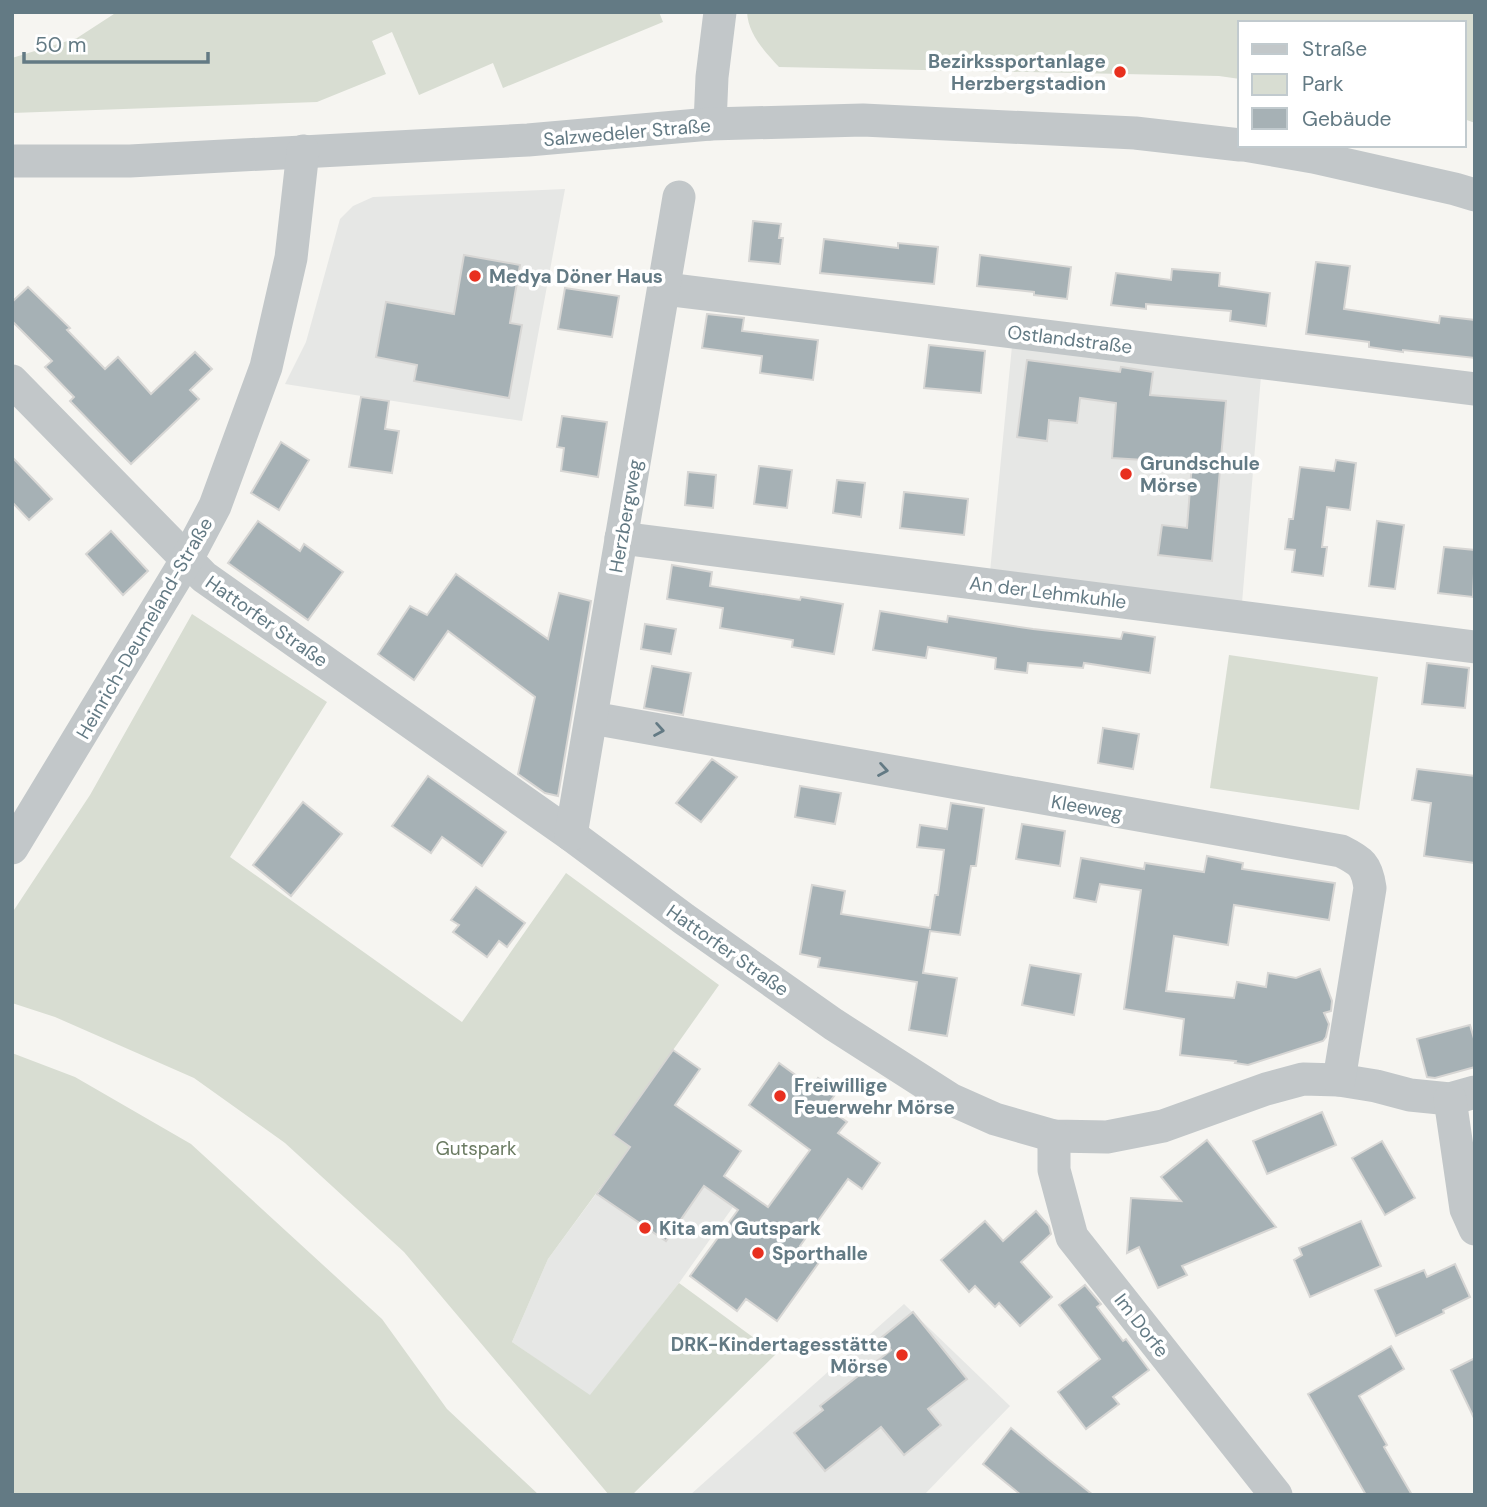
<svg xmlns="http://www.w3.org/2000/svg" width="1487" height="1507" font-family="'DM Sans',sans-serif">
  <rect width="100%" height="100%" fill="#f6f5f1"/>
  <g fill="#e6e7e5">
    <path d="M565,189L522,421L285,384L306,342L340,219L353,206L373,197Z"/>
    <path d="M1012,346L1261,376L1242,603L990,572Z"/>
    <path d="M673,1050L700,1069L676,1105L741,1151L718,1184L740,1197L679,1283L590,1396L512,1342L548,1259L630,1148L613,1135Z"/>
    <path d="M904,1304L1010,1406L924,1495H690Z"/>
  </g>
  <g fill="#d8ddd2">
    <path d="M117,12H659L663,22L503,88L493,63L419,95L392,32L372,41L386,74L317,102L12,113V58L77,38Z"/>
    <path d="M747,12H1475V123L1464,119V23H1240V79L1219,76L779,67C765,52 748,34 747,12Z"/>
    <path d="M192,614L327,702L230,857L462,1022L566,873L719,985L613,1135L630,1147L548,1259L512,1342L590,1395L679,1283L776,1354L632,1495H609L404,1252L285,1143L194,1078L55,1017L12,1003V913L90,795Z"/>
    <path d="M1229,655L1378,677L1359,810L1210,788Z"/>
    <path d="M12,1053L75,1077L191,1144L382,1319L447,1409L539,1495H12Z"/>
  </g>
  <g fill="#a6b1b5" stroke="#d7d6d4" stroke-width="2">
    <path d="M753,221L781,224L779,238H783L780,264L749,261Z"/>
    <path d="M824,239L898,248V243L938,247L934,284L820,273Z"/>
    <path d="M464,255L520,265L510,323L522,325L509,398L414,381L417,365L376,357L386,302L454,314Z"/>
    <path d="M980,255L1071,267L1067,299L1034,295V292L977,286Z"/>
    <path d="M1316,262L1350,266L1344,309L1439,323L1440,316L1475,320V358L1403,350V352L1369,347V342L1306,334Z"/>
    <path d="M1172,269L1220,273L1219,286L1270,293L1266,326L1230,321L1231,311L1146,304V309L1111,305L1116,273L1171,280Z"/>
    <path d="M28,287L70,328L67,330L105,369L118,357L151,394L195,352L212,369L190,390L199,399L131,464L70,401L74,397L45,367L52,361L12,321V302Z"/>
    <path d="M565,288L619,296L612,337L558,329Z"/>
    <path d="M707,314L744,318L742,331L818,340L813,380L760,373L762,356L702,348Z"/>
    <path d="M929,345L985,351L981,393L924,388Z"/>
    <path d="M1027,360L1120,372L1121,367L1153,372L1150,395L1226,401L1212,561L1158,555L1162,525L1187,528L1192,463L1112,458L1116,403L1080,398L1077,423L1049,420L1047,441L1017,437Z"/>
    <path d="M361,397L389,401L385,429L399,431L392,473L349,467Z"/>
    <path d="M562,416L607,422L598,477L561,471L564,448L557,447Z"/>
    <path d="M281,442L309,460L279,510L251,493Z"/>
    <path d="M12,457L52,499L29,520L12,502Z"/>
    <path d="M1336,460L1356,463L1350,510L1327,507L1322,547H1327L1323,576L1292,572L1295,550L1285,549L1289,519H1293L1300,467L1334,471Z"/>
    <path d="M759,466L792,470L787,508L754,504Z"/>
    <path d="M688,472L716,475L713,508L685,505Z"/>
    <path d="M837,480L865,483L861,517L833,513Z"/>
    <path d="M904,492L968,499L964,535L900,528Z"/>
    <path d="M258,521L300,551L304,544L343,572L308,620L228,563Z"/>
    <path d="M1377,521L1404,525L1395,589L1369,586Z"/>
    <path d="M111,531L148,571L123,595L86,554Z"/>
    <path d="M1444,547L1475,550L1473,597L1438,593Z"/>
    <path d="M672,565L712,572L710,586L800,600L801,597L843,604L834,654L792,647L793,640L720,628L723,608L667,599Z"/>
    <path d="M456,574L548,639L559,593L591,601L558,796L545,793L518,774L535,697L448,631L414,680L378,654L410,606L427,615Z"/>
    <path d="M880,611L947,622L948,616L1033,629L1121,639L1123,632L1155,637L1150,673L1084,663L1083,668L1028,663L1027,673L995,669L996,658L928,647L926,658L873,650Z"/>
    <path d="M645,624L676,629L671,654L641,649Z"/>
    <path d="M1427,663L1469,668L1465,708L1422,704Z"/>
    <path d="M652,666L691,673L683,715L644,708Z"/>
    <path d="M1103,728L1139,734L1133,769L1098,763Z"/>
    <path d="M712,759L737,777L701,822L676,803Z"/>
    <path d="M1417,769L1475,776V863L1424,856L1431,803L1412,800Z"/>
    <path d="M428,776L506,832L482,866L442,837L431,853L392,826Z"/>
    <path d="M800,786L841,793L835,824L795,817Z"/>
    <path d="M303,802L342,834L291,896L253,865Z"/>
    <path d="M951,803L984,808L976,866H971L960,935L930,931L923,973L957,978L947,1036L909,1030L917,982L818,967L820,958L800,954L812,885L845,891L841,914L930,928L935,895H938L944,850L917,847L920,825L947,829Z"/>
    <path d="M1022,824L1065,831L1060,866L1016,859Z"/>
    <path d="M1207,856L1243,863L1242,869L1335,883L1329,920L1234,905L1228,945L1174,936L1166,991L1234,998L1237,982L1266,987L1268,973L1296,978L1320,969L1332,1001L1331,1011L1324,1013L1329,1024L1326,1037L1323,1041L1248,1065L1235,1063L1236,1061L1180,1055L1184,1019L1124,1009L1141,890L1100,884L1096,902L1074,898L1081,858L1144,869L1145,863L1204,872Z"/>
    <path d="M476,887L525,923L507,947L499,941L487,957L453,932L459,925L451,920Z"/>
    <path d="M1030,965L1081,974L1074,1015L1022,1005Z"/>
    <path d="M1470,1025L1475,1042V1067L1435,1078L1427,1077L1417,1039Z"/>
    <path d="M673,1050L700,1069L675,1105L741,1151L724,1176L768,1207L810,1150L749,1105L779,1063L812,1087L818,1078L837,1092L826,1107L847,1122L838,1133L880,1163L862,1189L848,1179L800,1246L820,1261L777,1321L746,1299L737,1311L690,1276L738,1210L704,1186L666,1241L597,1194L630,1147L613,1135Z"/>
    <path d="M1322,1112L1336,1145L1267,1174L1253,1141Z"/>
    <path d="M1207,1140L1276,1227L1182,1266L1187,1275L1158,1288L1139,1247L1127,1253L1131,1198L1181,1201L1161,1177Z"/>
    <path d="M1382,1141L1415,1198L1385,1215L1352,1158Z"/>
    <path d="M1036,1211L1049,1226L1051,1234L1021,1262L1052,1297L1020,1326L999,1303L995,1307L975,1286L969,1292L941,1260L985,1221L1003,1241Z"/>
    <path d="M1361,1221L1381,1266L1310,1297L1294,1260L1302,1255L1299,1248Z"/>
    <path d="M1455,1264L1470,1297L1443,1310L1444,1313L1396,1336L1375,1290L1424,1270L1427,1277Z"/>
    <path d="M1085,1285L1101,1304L1097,1307L1123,1341L1126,1339L1149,1370L1113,1397L1119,1404L1086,1429L1058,1392L1100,1359L1059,1305Z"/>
    <path d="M913,1312L967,1379L928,1409L941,1425L904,1455L881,1427L825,1471L794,1433L823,1410L820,1406L891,1350L881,1338Z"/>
    <path d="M1391,1346L1404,1369L1359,1396L1387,1445L1384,1447L1412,1495H1366L1308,1394Z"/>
    <path d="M1475,1358V1420L1451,1370Z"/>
    <path d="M1011,1428L1048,1459L1093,1495H1021L983,1464Z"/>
  </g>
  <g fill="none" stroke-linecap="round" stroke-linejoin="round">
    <g stroke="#c2c7c9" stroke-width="33">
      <path d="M710,124L712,77L720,12"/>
      <path d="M1244,145L1313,157L1455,189L1475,195"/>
      <path d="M12,161H130L528,140L710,124L863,120L1135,133L1240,145"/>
      <path d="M665,289L1475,389"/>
      <path d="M12,381L204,577L571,835L684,919L833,1024L950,1099L995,1119L1054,1136L1107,1137L1163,1126L1266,1089L1303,1079L1339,1080L1376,1086L1410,1095L1450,1099L1475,1092"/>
      <path d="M621,538L1475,647"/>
      <path d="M592,718L1341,851C1361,861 1367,865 1370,888L1339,1080"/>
      <path d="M571,835L679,197"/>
      <path d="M12,848L187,559L215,506L266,367L291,258L303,151"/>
      <path d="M1450,1099L1466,1209L1475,1229"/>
      <path d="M1054,1136V1170L1072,1237L1276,1495"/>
    </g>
  </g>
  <defs><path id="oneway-chevron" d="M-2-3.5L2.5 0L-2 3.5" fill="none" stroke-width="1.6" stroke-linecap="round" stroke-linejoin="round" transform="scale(1.75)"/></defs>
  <g stroke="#637a84">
    <use href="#oneway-chevron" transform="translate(659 730) rotate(10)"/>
    <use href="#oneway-chevron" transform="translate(883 770) rotate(10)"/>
  </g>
  <g fill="#e8301f" stroke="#fff" stroke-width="2.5">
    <circle cx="1120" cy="72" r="7"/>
    <circle cx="475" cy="276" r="7"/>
    <circle cx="1126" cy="474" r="7"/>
    <circle cx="780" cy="1096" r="7"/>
    <circle cx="645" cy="1228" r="7"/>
    <circle cx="758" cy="1253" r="7"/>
    <circle cx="902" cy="1355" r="7"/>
  </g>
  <g text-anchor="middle" stroke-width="7" stroke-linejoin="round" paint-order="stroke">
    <g font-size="19" font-weight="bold" fill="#637a84" stroke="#fff" text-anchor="start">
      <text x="1106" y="68" text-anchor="end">Bezirkssportanlage<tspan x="1106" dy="22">Herzbergstadion</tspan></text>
      <text x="489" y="283">Medya Döner Haus</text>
      <text x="1140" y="470">Grundschule<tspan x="1140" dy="22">Mörse</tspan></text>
      <text x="794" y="1092">Freiwillige<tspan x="794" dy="22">Feuerwehr Mörse</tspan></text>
      <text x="659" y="1235">Kita am Gutspark</text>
      <text x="772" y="1260">Sporthalle</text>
      <text x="888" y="1351" text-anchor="end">DRK-Kindertagesstätte<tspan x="888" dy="22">Mörse</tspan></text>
    </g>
    <g font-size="19" fill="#637a84" stroke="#fff">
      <text transform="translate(627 132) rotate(-5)" y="7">Salzwedeler Straße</text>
      <text transform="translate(1070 339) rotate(7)" y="7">Ostlandstraße</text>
      <text transform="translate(625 516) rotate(-80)" y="7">Herzbergweg</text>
      <text transform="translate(1048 592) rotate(7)" y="7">An der Lehmkuhle</text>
      <text transform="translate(267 621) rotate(35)" y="7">Hattorfer Straße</text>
      <text transform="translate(144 628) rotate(-60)" y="7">Heinrich-Deumeland-Straße</text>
      <text transform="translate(1087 807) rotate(10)" y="7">Kleeweg</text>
      <text transform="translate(728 950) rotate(35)" y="7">Hattorfer Straße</text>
      <text transform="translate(1142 1325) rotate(52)" y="7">Im Dorfe</text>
    </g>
    <g font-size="19" fill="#6b7b62" stroke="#fff">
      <text x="476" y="1155">Gutspark</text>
    </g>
  </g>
  <rect width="1487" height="1507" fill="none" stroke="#637a84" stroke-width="28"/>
  <rect x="1238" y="21" width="228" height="126" fill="#ffffff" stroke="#c1cace" stroke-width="2"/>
  <rect x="1252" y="44" width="35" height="10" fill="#c2c7c9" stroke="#c1cace" stroke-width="2"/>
  <text x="1302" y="56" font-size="21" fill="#637a84">Straße</text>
  <rect x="1252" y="74" width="35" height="21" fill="#d8ddd2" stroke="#c1cace" stroke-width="2"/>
  <text x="1302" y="91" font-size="21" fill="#637a84">Park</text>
  <rect x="1252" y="108" width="35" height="21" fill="#a6b1b5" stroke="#c1cace" stroke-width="2"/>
  <text x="1302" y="126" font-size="21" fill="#637a84">Gebäude</text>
  <path d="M24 52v10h184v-10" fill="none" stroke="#637a84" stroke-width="3.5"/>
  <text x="35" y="52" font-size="21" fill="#637a84" stroke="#ffffff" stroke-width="5" paint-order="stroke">50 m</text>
</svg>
